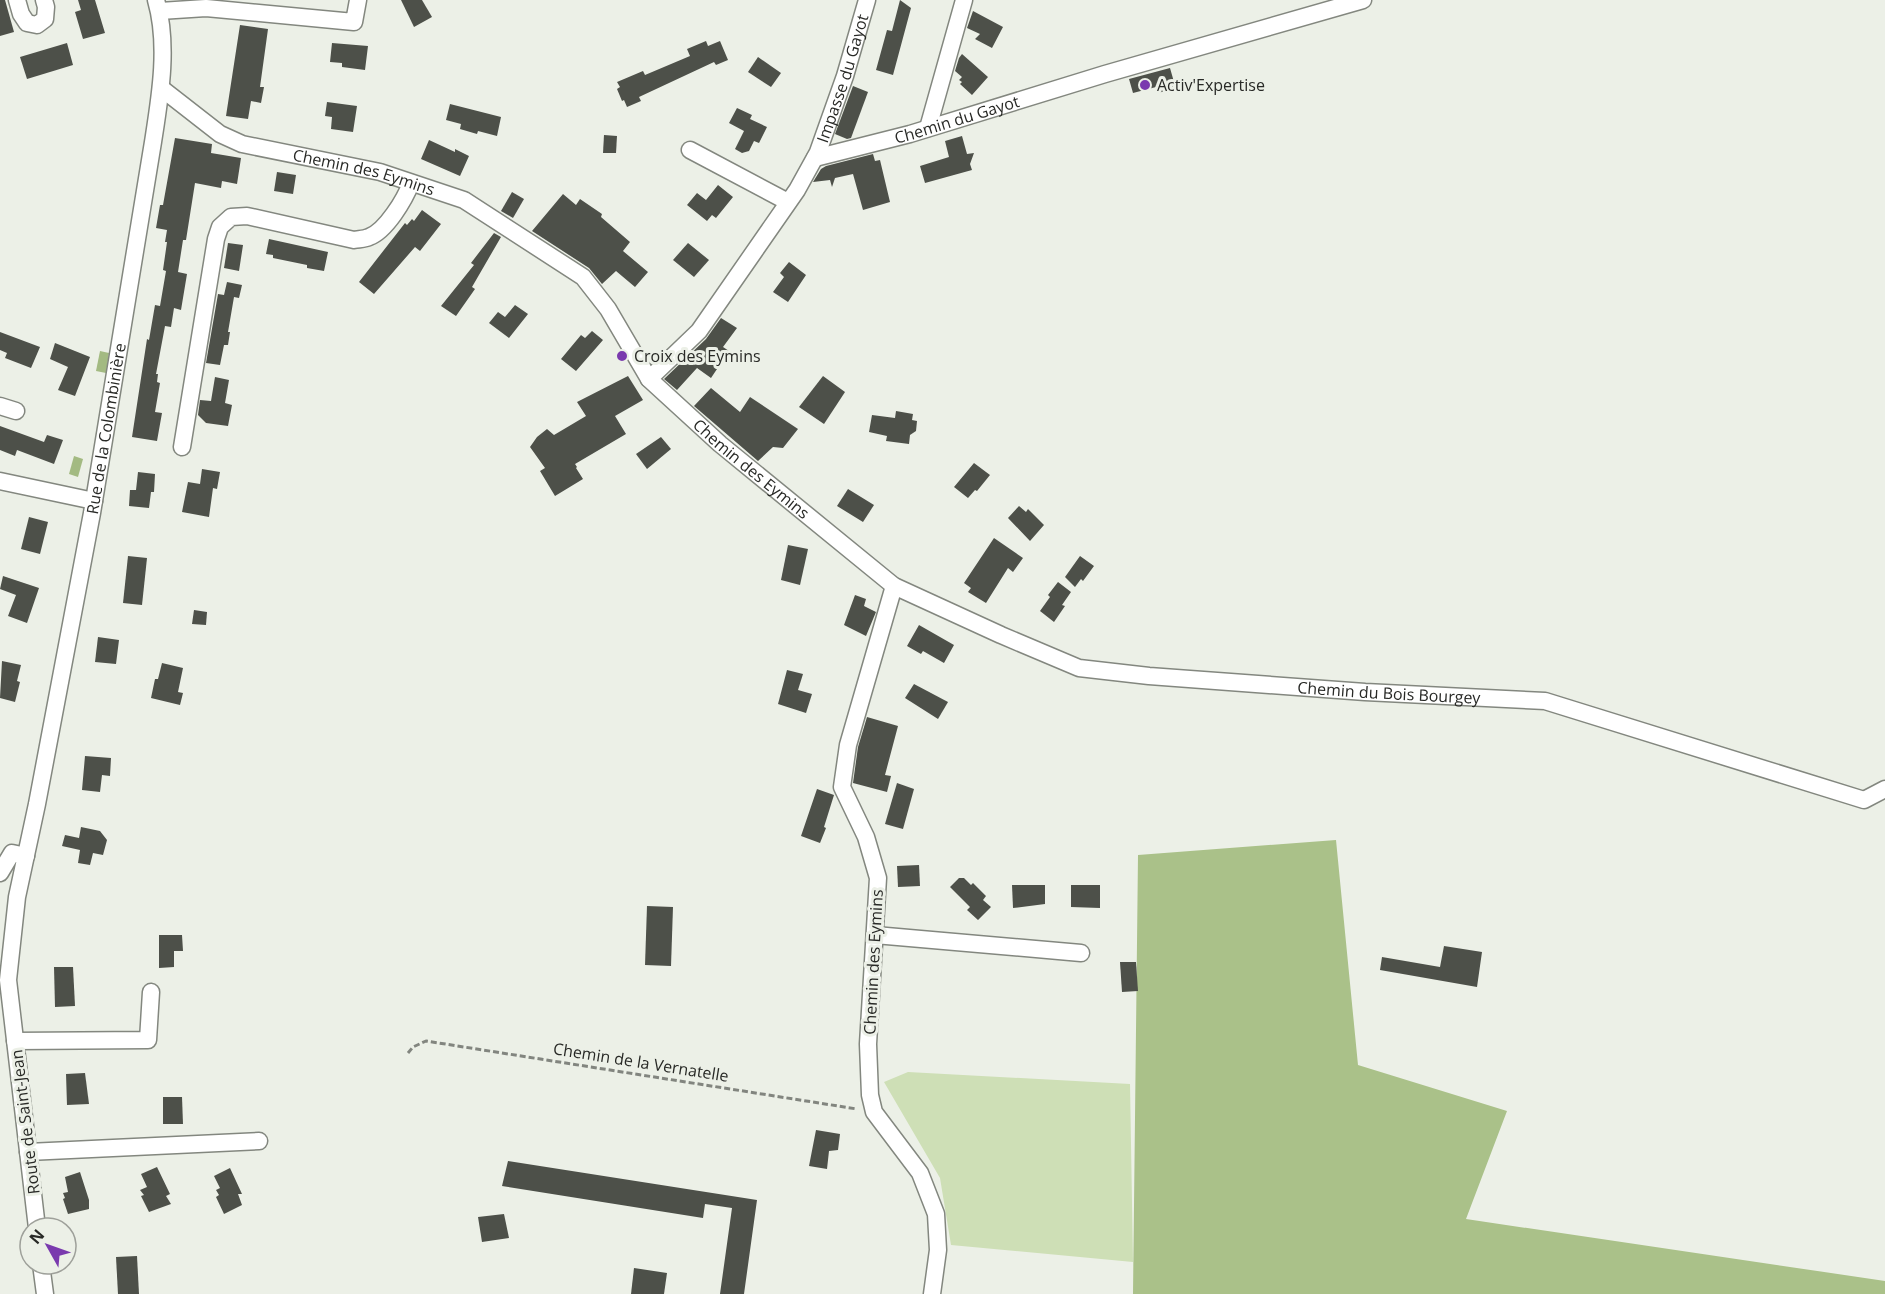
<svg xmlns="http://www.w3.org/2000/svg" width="1885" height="1294" font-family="'Open Sans',sans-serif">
  <rect width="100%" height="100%" fill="#ecf0e7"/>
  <path fill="#cedfb6" d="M908,1072L1130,1084L1133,1262L951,1245L940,1178L884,1082Z"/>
  <path fill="#aac189" d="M1336,840L1358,1065L1507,1111L1466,1219L1885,1281V1294H1133L1138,855Z"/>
  <g fill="#a3ba82">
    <path d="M100,351L109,353L106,373L96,371Z"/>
    <path d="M74,456L83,459L78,477L69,474Z"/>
  </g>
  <g fill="#4d5049">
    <path d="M0,0H5L14,32L0,36Z"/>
    <path d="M78,0H95L105,33L83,39L75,12L81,10Z"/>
    <path d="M401,0H422L432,17L414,27Z"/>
    <path d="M900,0L911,8L893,75L876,70L887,30L892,31Z"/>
    <path d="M973,11L1003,27L992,48L975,39L980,34L967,28Z"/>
    <path d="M240,25L268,29L260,87H264L261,103L251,101L248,119L226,116Z"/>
    <path d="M706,41L708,46L720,41L728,60L716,65L714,62L639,97L641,101L627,107L624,100L622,101L617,89L620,87L617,82L643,71L645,75L690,56L687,49Z"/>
    <path d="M67,43L73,65L27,79L20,57Z"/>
    <path d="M332,43L368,46L365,70L342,67V63L330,62Z"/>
    <path d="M962,54L988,77L972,95L960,84L962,82L959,80L962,77L955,71L959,58Z"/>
    <path d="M758,57L781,73L771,87L748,72Z"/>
    <path d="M1170,68L1176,89L1157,93L1156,87L1133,93L1129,79Z"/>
    <path d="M853,86L868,92L851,138L847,139L835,134Z"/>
    <path d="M327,102L357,106L353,132L331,129L332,117L325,116Z"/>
    <path d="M450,104L501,117L497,136L478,131L477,134L460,129L461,124L446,120Z"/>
    <path d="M737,108L752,115L750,119L767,127L759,143L754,141L749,151L742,153L735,149L744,131L729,123Z"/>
    <path d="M604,135L617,136L616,153H603Z"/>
    <path d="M962,136L967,154L974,153L970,164L972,170L925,183L920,166L949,157L945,141Z"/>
    <path d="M175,138L212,144L211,153L241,158L237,184L222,181L221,188L195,183L186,240H183L178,272L187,274L181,310L174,308L171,327L165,326L156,374H158L157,382L160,383L155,412L162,413L157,441L132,437L147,339L149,340L155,305L160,306L166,271L163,270L167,242H165L167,230L156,228L160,205H163Z"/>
    <path d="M429,140L455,152V149L469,156L460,176L421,159Z"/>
    <path d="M873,154L875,161L880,160L890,202L863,210L853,174L835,178L832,187L830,180L813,182L821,169L826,166Z"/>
    <path d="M277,172L296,175L293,194L274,191Z"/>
    <path d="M718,185L733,197L716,218L712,215L707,221L687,205L697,193L706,200Z"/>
    <path d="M512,192L524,199L513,218L501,211Z"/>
    <path d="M563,194L576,205L580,199L602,214L601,217L630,242L623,251L648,272L635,287L616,271L602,284L589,268L532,231Z"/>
    <path d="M422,210L441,224L420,251L415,247L374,294L359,282L405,223L407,225L412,219L414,221Z"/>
    <path d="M494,233L501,237L472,287L475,289L456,316L441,306L474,265L471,263Z"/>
    <path d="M269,239L328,252L324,271L307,268V265L273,258V255L266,254Z"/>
    <path d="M228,243L243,245L239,271L224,268Z"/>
    <path d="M688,243L709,260L694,277L673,260Z"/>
    <path d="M789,262L806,275L788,302L773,292L784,277L780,273Z"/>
    <path d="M227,282L242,285L239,298L234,297L228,332H230L228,345H224L220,365L206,363L218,294L224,295Z"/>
    <path d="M515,305L528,314L509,338L489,323L498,312L505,317Z"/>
    <path d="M721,318L737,328L723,347L729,351L711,378L697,368L677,390L664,379L706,339Z"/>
    <path d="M592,331L603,340L576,371L561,359L581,335L585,338Z"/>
    <path d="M0,332L40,347L31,368L5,358L7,353L0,350Z"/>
    <path d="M55,343L90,357L75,396L58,390L68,367L50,359Z"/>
    <path d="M628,376L643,400L615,416L626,434L575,464L577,467L576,468L583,479L555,496L540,471L545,468L530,447L537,437L547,429L554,435L586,416L577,402Z"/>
    <path d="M823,376L845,392L824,424L799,407Z"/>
    <path d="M215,377L229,380L225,403L232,405L228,426L206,423L198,415L200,400L211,401Z"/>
    <path d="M711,388L740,412L750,397L798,429L783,448L773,447L758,461L694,406Z"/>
    <path d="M896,411L913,414L912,420L917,421L916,431L910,435L909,444L886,441L887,436L869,432L872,415L895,418Z"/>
    <path d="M0,426L44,442L47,435L63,440L54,464L17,450L15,456L0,450Z"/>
    <path d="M661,437L671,449L647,469L636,454Z"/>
    <path d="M974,463L990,475L977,491L975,490L968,498L954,487Z"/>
    <path d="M202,469L220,472L217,489L213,488L209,517L182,512L188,482L200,484Z"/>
    <path d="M138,472L155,474L154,492H151L149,508L129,506L130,490H136Z"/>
    <path d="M848,489L874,505L863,522L837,506Z"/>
    <path d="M1019,506L1026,512L1028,509L1044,525L1030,541L1008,518Z"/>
    <path d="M29,517L48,522L40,554L21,549Z"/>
    <path d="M994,538L1023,558L1013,572L1008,568L986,603L968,592L971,588L964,583Z"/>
    <path d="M788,545L808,549L800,585L781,580Z"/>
    <path d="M128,556L147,558L142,605L123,603Z"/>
    <path d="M1080,556L1094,566L1083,581L1081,579L1075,587L1065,577Z"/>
    <path d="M3,576L39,588L27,623L8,616L16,595L0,589Z"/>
    <path d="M1058,582L1071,592L1062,605L1065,606L1054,622L1040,611L1050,597L1048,595Z"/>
    <path d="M855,595L866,599L864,606L876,612L866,636L844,625Z"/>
    <path d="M194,610L207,612L206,625L192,624Z"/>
    <path d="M919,625L954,645L944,663L923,651L921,654L907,646Z"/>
    <path d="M98,637L119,640L116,664L95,662Z"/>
    <path d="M2,661L21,665L17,681L20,682L15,702L0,698Z"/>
    <path d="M162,663L183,668L178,692L183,693L180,705L151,698L155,679H158Z"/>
    <path d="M787,670L803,674L798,690L812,694L806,713L778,704Z"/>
    <path d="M914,684L948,702L938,719L905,698Z"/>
    <path d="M867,717L898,726L885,775L891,776L887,792L853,783L858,747Z"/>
    <path d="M85,756L111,758L110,776L102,775L100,792L82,790Z"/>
    <path d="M897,783L914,789L903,829L885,824Z"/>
    <path d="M817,789L834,795L824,827L826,828L820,843L801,836Z"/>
    <path d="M81,827L100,831L107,840L103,855L93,853L90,865L78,863L80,850L62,846L65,835L79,838Z"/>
    <path d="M919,865L920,886L898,887L897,866Z"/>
    <path d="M959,878H964L971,885L973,883L986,896L983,900L991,907L978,920L967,910L970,907L950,887Z"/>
    <path d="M1012,885H1045V904L1013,908Z"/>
    <path d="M1071,885H1100V908L1071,907Z"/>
    <path d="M647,906L673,907L671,966L645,965Z"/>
    <path d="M159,935H182L183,951H174V967L159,968Z"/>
    <path d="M1444,946L1482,952L1477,987L1380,970L1382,957L1440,967Z"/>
    <path d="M1120,962H1136L1138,991L1122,992Z"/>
    <path d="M54,967H73L75,1006L55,1007Z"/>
    <path d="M85,1073L89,1104L67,1105L66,1074Z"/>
    <path d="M163,1097H182L183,1124H163Z"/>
    <path d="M816,1130L840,1134L838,1150L829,1151L827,1169L809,1166Z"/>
    <path d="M508,1161L757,1200L744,1294H720L732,1208L705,1204L703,1218L502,1186Z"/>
    <path d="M157,1167L170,1194L166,1196L171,1204L149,1212L141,1196L144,1195L140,1190L147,1187L141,1174Z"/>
    <path d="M230,1168L242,1194H238L242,1205L224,1214L216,1197L219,1195L216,1190L220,1188L214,1176Z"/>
    <path d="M80,1172L89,1200V1209L68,1214L63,1199L65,1198L63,1193L68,1192L65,1177Z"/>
    <path d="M504,1214L509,1238L482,1242L478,1217Z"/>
    <path d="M137,1256L139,1294H118L116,1257Z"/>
    <path d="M634,1268L667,1273L664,1294H631Z"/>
  </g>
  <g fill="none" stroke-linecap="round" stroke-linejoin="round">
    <defs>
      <g id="minor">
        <path d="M17,0L21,14L27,23L37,25L45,19L46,7L44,0"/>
        <path d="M160,11L206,8L354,22L358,0"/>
        <path id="s1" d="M161,88L220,134L242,144L380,172L464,200L583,277L608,309L649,379L720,444L894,586L1001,635L1079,668L1149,676L1365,692L1545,701L1864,800L1885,789"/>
        <path d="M928,128L964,0"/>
        <path d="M690,150L788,202"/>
        <path id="s2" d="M815,158L910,134L1105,74L1363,0"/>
        <path id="s3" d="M649,379L699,331L797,190L818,152L845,76L867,0"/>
        <path d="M0,406L16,411"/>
        <path d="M182,447L216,239L220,227L231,217L247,216L354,240C359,239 365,239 369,237C386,231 405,199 411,183"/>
        <path d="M0,481L94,501"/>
        <path d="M894,586L848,745L842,787L866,837L878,878L868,1044L870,1095L874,1112L920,1173L936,1214L938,1250L932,1294"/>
        <path d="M0,873L12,853L26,856"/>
        <path d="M875,935L1081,953"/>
        <path d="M15,1041L148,1040L151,992"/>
        <path d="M28,1152L259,1141"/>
        <path id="s4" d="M37,1228L8,980L17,897L37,804L92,513L153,142C160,97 169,45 156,0"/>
        <path d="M41,1264L45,1294"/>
      </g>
    </defs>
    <use href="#minor" stroke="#83877f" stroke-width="19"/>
    <path stroke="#82857f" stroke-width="3" stroke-dasharray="6 3" stroke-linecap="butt" d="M408,1053L413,1047L426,1041L857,1109"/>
    <use href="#minor" stroke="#fff" stroke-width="16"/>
  </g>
  <g fill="#7a3aae" stroke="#ecf0e7" stroke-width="2">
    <circle cx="1145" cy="85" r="6"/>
    <circle cx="622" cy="356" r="6"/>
  </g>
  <g text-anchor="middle" stroke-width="6" stroke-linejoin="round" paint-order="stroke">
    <g font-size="16" fill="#282926" stroke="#ecf0e7">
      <text dy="6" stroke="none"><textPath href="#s3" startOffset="362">Impasse du Gayot</textPath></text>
      <text dy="6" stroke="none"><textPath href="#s2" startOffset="147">Chemin du Gayot</textPath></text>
      <text dy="6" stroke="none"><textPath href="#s1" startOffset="224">Chemin des Eymins</textPath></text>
      <text dy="6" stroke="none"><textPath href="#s4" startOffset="810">Rue de la Colombinière</textPath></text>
      <text dy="6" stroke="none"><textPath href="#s1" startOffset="728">Chemin des Eymins</textPath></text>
      <text dy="6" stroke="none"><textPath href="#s1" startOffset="1426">Chemin du Bois Bourgey</textPath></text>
      <text transform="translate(873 962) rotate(-87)" y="6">Chemin des Eymins</text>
      <text transform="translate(641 1062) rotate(9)" y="6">Chemin de la Vernatelle</text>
      <text transform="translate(25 1122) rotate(-97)" y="6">Route de Saint-Jean</text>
    </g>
    <g font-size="16" fill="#282926" stroke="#ecf0e7" text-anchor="start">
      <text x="1157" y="91">Activ'Expertise</text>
      <text x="634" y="362">Croix des Eymins</text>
    </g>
  </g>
  <g transform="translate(48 1246) rotate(310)"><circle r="28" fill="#ecf0e7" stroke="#9ea09a" stroke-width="1.5"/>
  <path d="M0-4.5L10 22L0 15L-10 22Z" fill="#7a3aae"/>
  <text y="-9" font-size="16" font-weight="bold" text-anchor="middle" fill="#282926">N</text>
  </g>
</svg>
